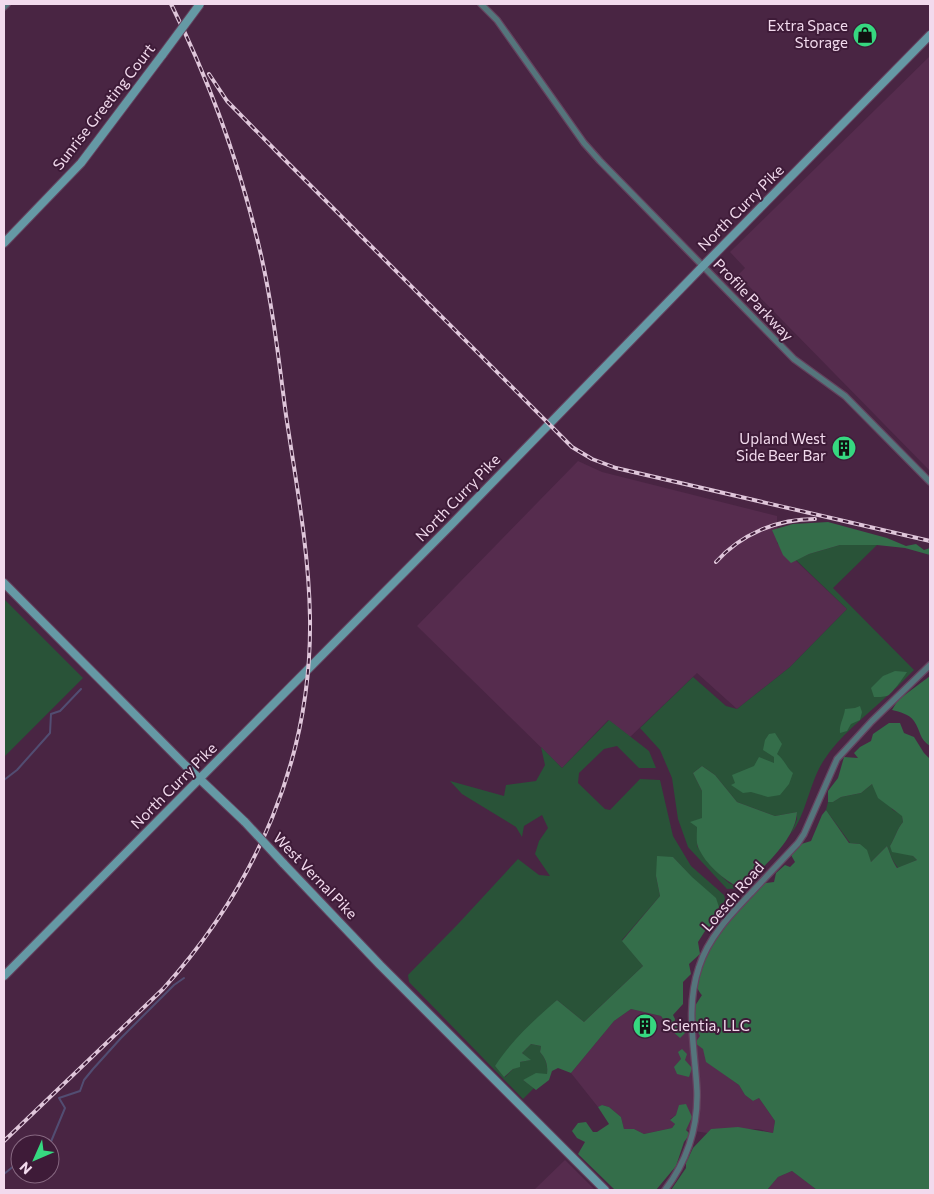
<svg xmlns="http://www.w3.org/2000/svg" width="934" height="1194" font-family="Commissioner,sans-serif">
  <rect width="100%" height="100%" fill="#492543"/>
  <g fill="#562c4e">
    <path d="M930,56V471L738,275L745,268L730,252Z"/>
    <path d="M578,461L602,472L777,516V543L847,609L790,667L737,709L697,673L630,737L608,720L562,768L417,626Z"/>
    <path d="M631,1009L661,1016L671,1030L686,1032L693,1023L699,1032L707,1062L739,1085L745,1095L753,1101L759,1098L775,1121L773,1133L758,1129H711L708,1133L686,1130L676,1115L670,1119L675,1124L672,1128L644,1134L634,1129H624L621,1117L609,1107L602,1105L598,1107L571,1073L614,1021Z"/>
    <path d="M565,1160L595,1190H534Z"/>
    <path d="M792,1171L817,1190H767L778,1177Z"/>
  </g>
  <g fill="#295338">
    <path d="M840,545H877L833,588L914,670L895,689L896,685L902,679L874,697L887,696C866,716 839,736 824,760C809,783 807,813 791,834L797,819V812L775,816L737,802L715,775L702,766L693,773L702,791V818L697,827V846L714,869L729,883L740,888L727,889L688,847L678,819L672,778L660,750L640,728L693,677L726,706L737,709L790,667L847,609L796,560L809,554Z"/>
    <path d="M4,599L83,678L4,757Z"/>
    <path d="M609,720L649,751L656,768H639L617,746L604,749L579,773L578,783L605,809L610,810L640,779L660,780L673,836L691,866L724,895L727,907L713,928L712,921L719,907L673,857L656,876L660,896L622,940L643,966L584,1022L557,1000L495,1066L505,1077L520,1062L530,1060L522,1053L531,1044L541,1046L540,1052C546,1059 548,1065 547,1075L523,1080L534,1088L523,1099L409,982L408,975L458,924L518,859L539,875L550,876L535,854L539,841L548,828L542,815L524,826L522,837L516,827L462,794L450,781L504,796L506,785L536,781L545,765L541,747L562,768Z"/>
    <path d="M872,784L893,810L902,815L903,822C897,829 895,838 890,846L913,856L917,860L898,868C891,859 891,855 887,846L871,862L860,844L850,843L826,810L828,802H833L841,797L861,793Z"/>
  </g>
  <g fill="#346e4a">
    <path d="M828,522L887,538L906,546L916,544L924,550L930,548V555L905,548L877,545H840L809,554L791,563L783,555L772,530L793,524Z"/>
    <path d="M895,671L907,672C903,678 892,694 887,696C884,697 878,697 874,697L871,688L883,676Z"/>
    <path d="M930,676V746C919,739 921,731 914,721C909,714 900,712 892,710L898,700Z"/>
    <path d="M860,706L862,712L860,720L851,724L847,731L840,733C839,724 844,718 845,709L855,708Z"/>
    <path d="M889,723H900L904,733L914,737L924,753L930,759V1190H817L792,1171L778,1177L767,1190H671L686,1168V1163L693,1148L711,1129L738,1127L773,1133L775,1121L759,1098L753,1101L745,1095L739,1085L706,1062L703,1049L695,1043L700,1036L693,1023V1009L702,995C701,995 698,989 697,988C695,976 710,947 717,937C721,931 726,928 728,921L757,884L774,882L776,873L785,865L790,867L795,862L791,855L798,845L811,841L822,815L826,810L849,843L860,844L867,850L871,862L887,846C891,855 891,859 897,868L917,860L913,856L892,852L890,846C895,838 897,829 903,822L902,816L878,798L872,784L861,793L841,797L833,802H828V791L838,778L844,757L858,758L854,753L860,747L871,741L873,734Z"/>
    <path d="M775,733L782,744L777,754C784,759 786,767 793,773L789,784L780,795L768,797L751,792L743,793L731,785L735,783L732,775L754,766L759,757L774,763V757L763,750L765,740L769,734Z"/>
    <path d="M702,766L715,775L737,802L775,816L797,812C796,840 760,871 740,888C724,880 706,865 698,847C696,842 697,833 697,827L690,822L702,818V791L693,773Z"/>
    <path d="M657,856L673,857L692,877L716,898L719,907L712,921L713,928L705,931L698,942L700,954L689,964L691,974L683,982V1004L673,1015L675,1019L674,1026L681,1024L686,1032L680,1038L671,1030L661,1016L631,1009L614,1021L571,1073L558,1068L552,1071L549,1080L536,1090L523,1080L536,1073L547,1074C548,1065 546,1059 540,1052L541,1046L531,1044L522,1053L531,1060L520,1062V1067L513,1069L504,1077L495,1066C512,1040 534,1020 557,1000L584,1022L643,966L622,941L660,896L656,876Z"/>
    <path d="M682,1049L687,1054L685,1060L692,1068L689,1077L677,1074L674,1067L681,1059L678,1052Z"/>
    <path d="M686,1104L692,1117L686,1130L690,1134L684,1142L676,1166L656,1190H615L578,1154L585,1142L577,1138L572,1131L578,1123L586,1122L593,1132H597L609,1124L598,1107L602,1105L609,1107L621,1117L624,1129H634L644,1134L672,1128L675,1124L670,1120L676,1115L679,1105Z"/>
  </g>
  <g fill="none" stroke-linecap="round" stroke-linejoin="round">
    <g stroke="#524d72" stroke-width="2">
      <path d="M4,780L17,770L50,733L51,714L60,711L81,689"/>
      <path d="M50,1144L65,1108L59,1098L80,1091L84,1080L93,1069L121,1038L174,985L184,978"/>
      <path d="M4,1177V1174L20,1161"/>
    </g>
    <defs>
      <g id="street">
        <path d="M481,4L497,20L584,143L600,161L794,359L845,396L930,482"/>
        <path d="M4,7L7,4"/>
        <path d="M665,1190C687,1161 698,1127 697,1091C695,1049 685,1008 699,967C708,938 730,915 751,893C766,877 782,860 798,843L804,834L837,759L872,721L930,665"/>
      </g>
      <g id="secondary">
        <path d="M4,243L81,163L163,54"/>
        <path d="M4,583L185,765L245,822"/>
        <path d="M283,863L380,965L605,1190"/>
        <path d="M4,976L451,525L703,266L930,35"/>
      </g>
    </defs>
    <use href="#street" stroke="#64425e" stroke-width="8"/>
    <use href="#secondary" stroke="#64425e" stroke-width="10"/>
    <use href="#street" stroke="#55757c" stroke-width="5.5"/>
    <use href="#secondary" stroke="#6599a5" stroke-width="8"/>
    <defs>
      <g id="rail">
        <path d="M209,74L227,101L280,155L572,447L592,459L616,468L930,541"/>
        <path d="M716,562C741,534 777,519 815,519"/>
        <path d="M4,1141L163,989C256,886 312,759 310,618C309,551 296,482 286,415C279,362 273,308 261,255C241,168 211,84 171,4"/>
      </g>
    </defs>
    <use href="#rail" stroke="#dfc6da" stroke-width="4"/>
    <use href="#rail" stroke="#3e1b38" stroke-width="2" stroke-dasharray="5.5" stroke-linecap="butt"/>
    <defs>
      <g id="secondary-bridge">
        <path d="M163,54L200,4"/>
        <path d="M245,822L283,863"/>
      </g>
    </defs>
    <use href="#secondary-bridge" stroke="#64425e" stroke-width="10" stroke-linecap="butt"/>
    <use href="#secondary-bridge" stroke="#6599a5" stroke-width="8"/>
  </g>
  <defs>
    <symbol id="shop-disc" viewBox="-11 -11 22 22"><circle r="9.5" fill="#36d880" stroke="#3e1b38"/><path d="M-5-2.5h2.3a2.7 3.5 0 0 1 5.4 0H5L5.5 6h-11ZM-1.5-2.5h3a1.5 2.3 0 0 0-3 0Z" fill="#111"/></symbol>
    <symbol id="building-disc" viewBox="-11 -11 22 22"><circle r="9.5" fill="#36d880" stroke="#3e1b38"/><path d="M-4-6H4V6H1V3H-1V6H-4ZM-2.5-4.3h1.7v1.8h-1.7ZM.8-4.3h1.7v1.8H.8ZM-2.5-1h1.7V.8h-1.7ZM.8-1h1.7V.8H.8Z" fill="#111"/></symbol>
  </defs>
  <g fill-rule="evenodd">
    <use href="#shop-disc" x="851" y="21" width="28" height="28"/>
    <use href="#building-disc" x="830" y="434" width="28" height="28"/>
    <use href="#building-disc" x="631" y="1012" width="28" height="28"/>
  </g>
  <g text-anchor="middle" stroke-width="4" stroke-linejoin="round" paint-order="stroke">
    <g font-size="15" fill="#f2daed" stroke="#3e1b38" text-anchor="end">
      <text x="848" y="31">Extra Space<tspan x="848" dy="17">Storage</tspan></text>
      <text x="826" y="444">Upland West<tspan x="826" dy="17">Side Beer Bar</tspan></text>
      <text x="662" y="1031" text-anchor="start">Scientia, LLC</text>
    </g>
    <g font-size="15" fill="#f2daed" stroke="#3e1b38">
      <text transform="translate(104 107) rotate(-52)" y="5">Sunrise Greeting Court</text>
      <text transform="translate(741 208) rotate(-45)" y="5">North Curry Pike</text>
      <text transform="translate(753 300) rotate(46)" y="5">Profile Parkway</text>
      <text transform="translate(458 498) rotate(-46)" y="5">North Curry Pike</text>
      <text transform="translate(174 786) rotate(-45)" y="5">North Curry Pike</text>
      <text transform="translate(315 876) rotate(46)" y="5">West Vernal Pike</text>
      <text transform="translate(733 897) rotate(-49)" y="5">Loesch Road</text>
    </g>
  </g>
  <rect width="934" height="1194" fill="none" stroke="#f2daed" stroke-width="10"/>
  <g transform="translate(35 1159) rotate(225)"><circle r="24" fill="#3e1b38" stroke="#866780"/>
  <path d="M0-4L9 19L0 12L-9 19Z" fill="#36d880"/>
  <text y="-8" font-size="14" font-weight="bold" text-anchor="middle" fill="#f2daed">N</text>
  </g>
</svg>
